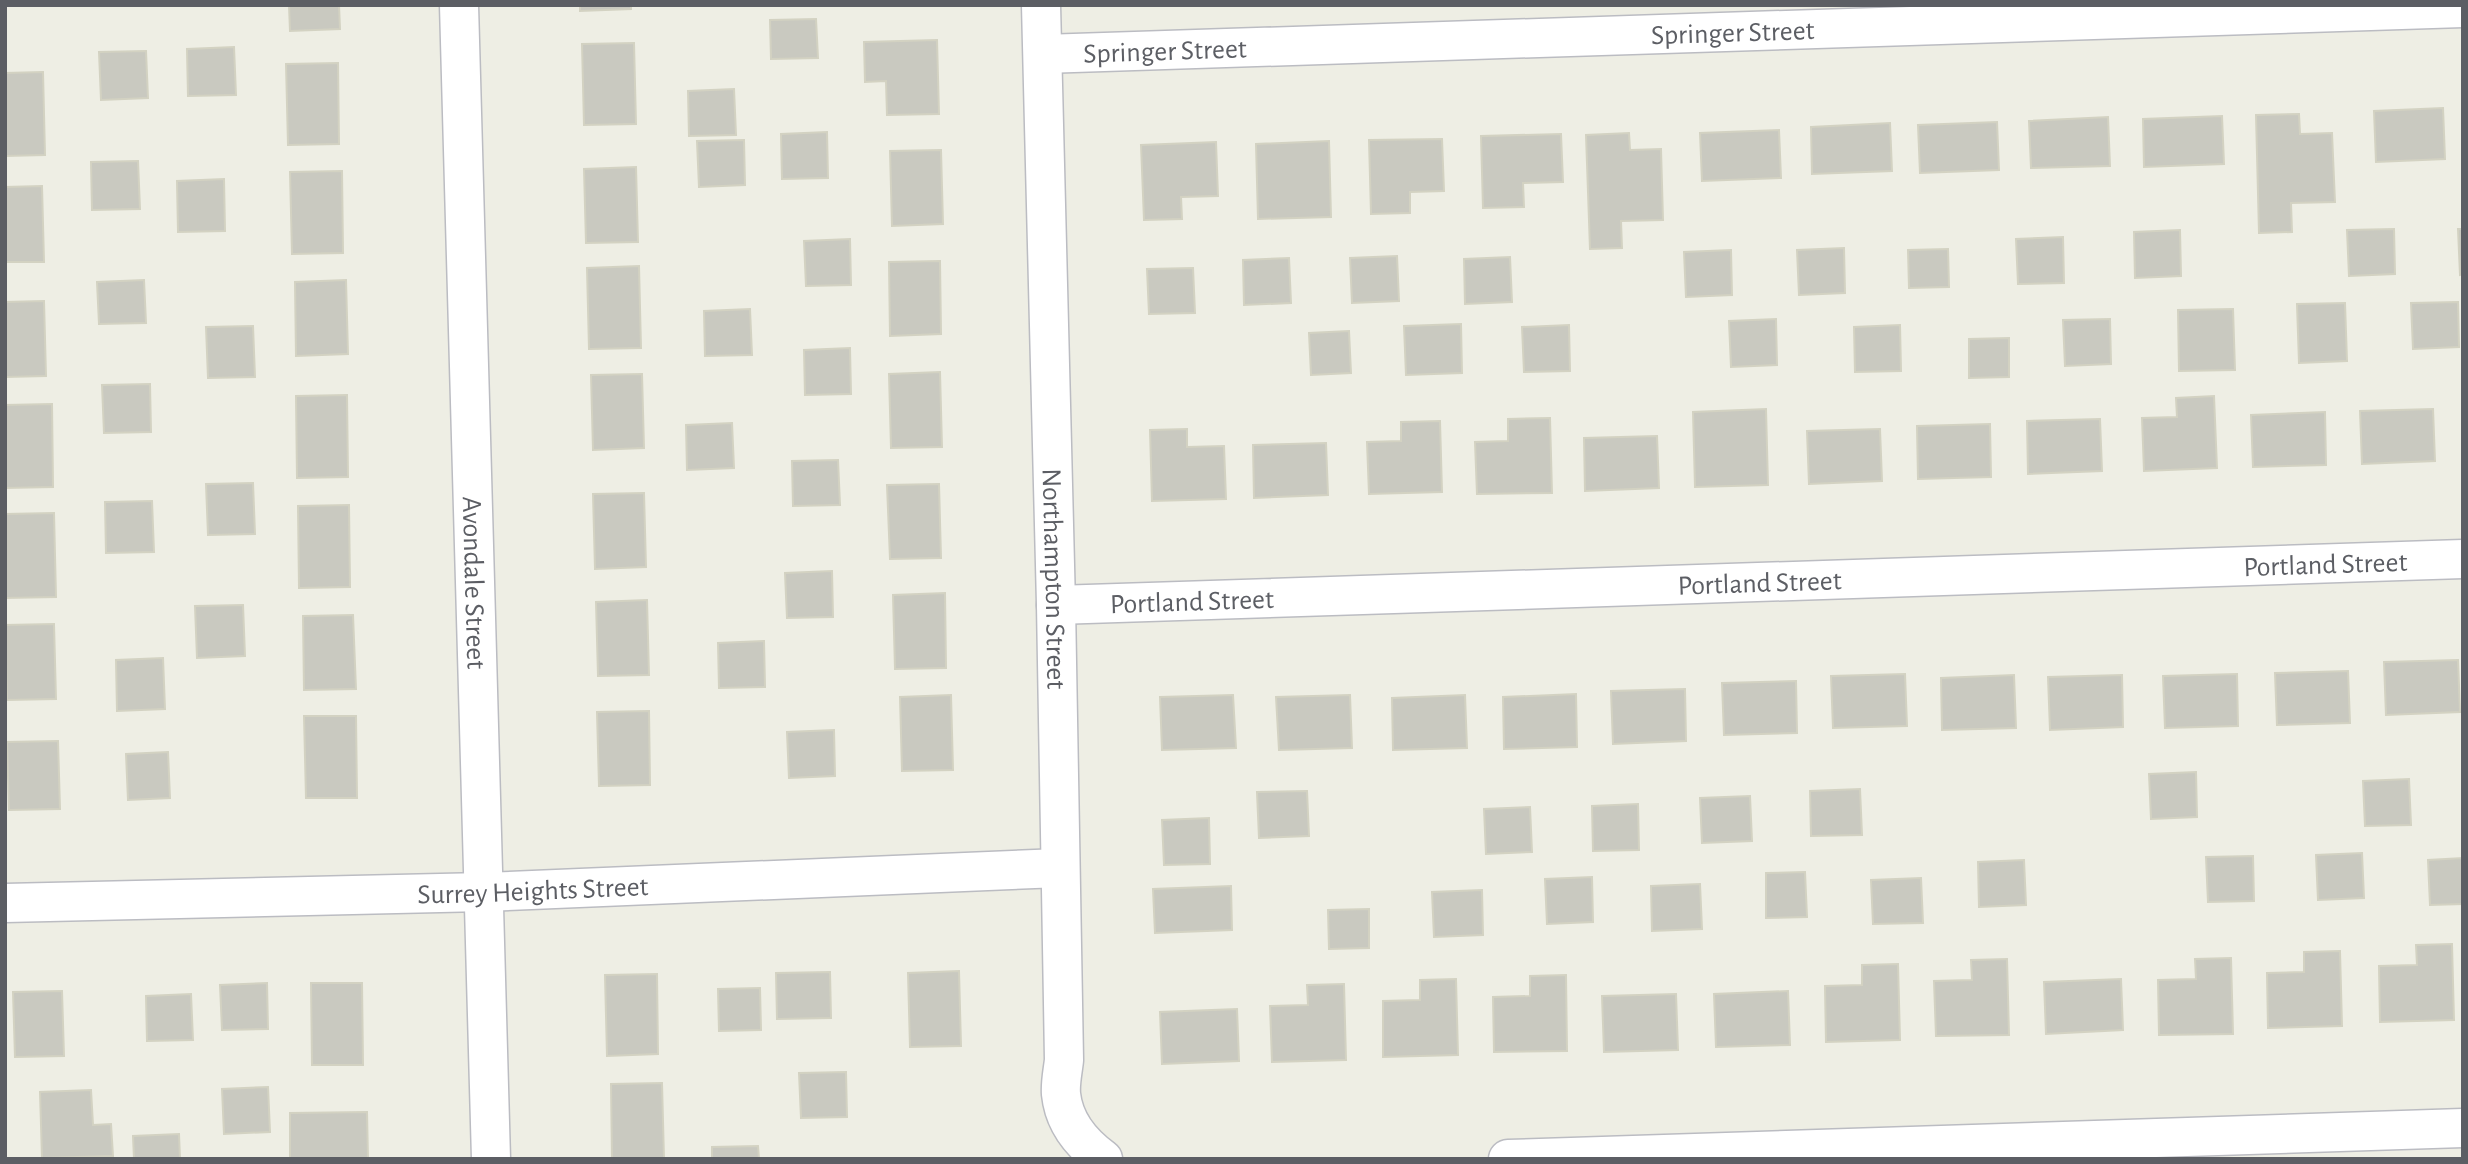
<svg xmlns="http://www.w3.org/2000/svg" width="2468" height="1164" font-family="'Alegreya Sans',sans-serif">
  <rect width="100%" height="100%" fill="#eeeee4"/>
  <g fill="#c9c9c0" stroke="#d3d2c2" stroke-width="2">
    <path d="M289,5H339L340,29L290,31Z"/>
    <path d="M580,5H631V9L580,11Z"/>
    <path d="M816,19L818,58L771,59L770,20Z"/>
    <path d="M937,40L939,114L887,115L886,81L865,82L864,42Z"/>
    <path d="M634,43L636,124L584,125L582,44Z"/>
    <path d="M234,47L236,95L188,96L187,49Z"/>
    <path d="M146,51L148,98L101,100L99,52Z"/>
    <path d="M338,63L339,144L288,145L286,64Z"/>
    <path d="M43,72L45,155L5,156V73Z"/>
    <path d="M734,89L736,135L689,136L688,91Z"/>
    <path d="M2443,108L2445,159L2376,162L2374,111Z"/>
    <path d="M2299,114L2300,134L2332,133L2335,202L2291,203L2292,232L2259,233L2256,115Z"/>
    <path d="M2222,116L2224,164L2144,167L2143,119Z"/>
    <path d="M2108,117L2110,166L2031,168L2029,121Z"/>
    <path d="M1997,122L1999,170L1920,173L1918,125Z"/>
    <path d="M1890,123L1892,171L1812,174L1811,127Z"/>
    <path d="M1779,130L1781,178L1702,181L1700,133Z"/>
    <path d="M827,132L828,178L782,179L781,134Z"/>
    <path d="M1629,133L1630,150L1661,149L1663,220L1621,221L1622,248L1590,249L1586,135Z"/>
    <path d="M1561,134L1563,182L1523,183L1524,207L1483,208L1481,136Z"/>
    <path d="M1442,139L1444,191L1410,192V213L1371,214L1369,140Z"/>
    <path d="M744,140L745,185L699,187L697,141Z"/>
    <path d="M1329,141L1331,217L1258,219L1256,144Z"/>
    <path d="M1216,142L1218,196L1181,197L1182,219L1144,220L1141,145Z"/>
    <path d="M941,150L943,224L892,226L890,151Z"/>
    <path d="M138,161L140,209L92,210L91,162Z"/>
    <path d="M636,167L638,242L586,243L584,169Z"/>
    <path d="M342,171L343,253L292,254L290,172Z"/>
    <path d="M224,179L225,231L178,232L177,181Z"/>
    <path d="M42,186L44,262H5V187Z"/>
    <path d="M2394,229L2395,274L2349,276L2347,230Z"/>
    <path d="M2458,229H2463V274L2460,275Z"/>
    <path d="M2180,230L2181,276L2135,278L2134,232Z"/>
    <path d="M2063,237L2064,283L2018,284L2016,239Z"/>
    <path d="M850,239L851,285L806,286L804,241Z"/>
    <path d="M1844,248L1845,293L1799,295L1797,250Z"/>
    <path d="M1948,249L1949,287L1909,288L1908,250Z"/>
    <path d="M1731,250L1732,295L1686,297L1684,252Z"/>
    <path d="M1397,256L1399,301L1352,303L1350,258Z"/>
    <path d="M1510,257L1512,302L1465,304L1464,259Z"/>
    <path d="M1289,258L1291,303L1244,305L1243,260Z"/>
    <path d="M940,261L941,334L890,336L889,262Z"/>
    <path d="M639,266L641,348L589,349L587,268Z"/>
    <path d="M1193,268L1195,313L1149,314L1147,269Z"/>
    <path d="M144,280L146,323L99,324L97,282Z"/>
    <path d="M346,280L348,354L296,356L295,282Z"/>
    <path d="M44,301L46,376L5,377V302Z"/>
    <path d="M2458,302L2459,347L2413,349L2411,303Z"/>
    <path d="M2345,303L2347,361L2299,363L2297,304Z"/>
    <path d="M750,309L752,355L705,356L704,311Z"/>
    <path d="M2233,309L2235,370L2179,371L2178,310Z"/>
    <path d="M1776,319L1777,365L1731,367L1729,321Z"/>
    <path d="M2110,319L2111,364L2065,366L2063,320Z"/>
    <path d="M1461,324L1462,373L1406,375L1404,326Z"/>
    <path d="M1569,325L1570,371L1524,372L1522,327Z"/>
    <path d="M1900,325L1901,371L1855,372L1854,327Z"/>
    <path d="M253,326L255,377L208,378L206,327Z"/>
    <path d="M1349,331L1351,373L1311,375L1309,333Z"/>
    <path d="M2009,338V377L1969,378V339Z"/>
    <path d="M850,348L851,394L805,395L804,350Z"/>
    <path d="M940,372L942,447L891,448L889,374Z"/>
    <path d="M642,374L644,448L593,450L591,375Z"/>
    <path d="M150,384L151,432L104,433L102,385Z"/>
    <path d="M347,395L348,477L297,478L296,396Z"/>
    <path d="M2214,396L2217,468L2144,471L2142,418L2177,417L2176,398Z"/>
    <path d="M52,404L53,487L5,488V405Z"/>
    <path d="M1766,409L1768,485L1695,487L1693,412Z"/>
    <path d="M2433,409L2435,461L2362,464L2360,411Z"/>
    <path d="M2325,412L2326,465L2253,467L2251,415Z"/>
    <path d="M1550,418L1552,493L1477,494L1475,442L1508,441V419Z"/>
    <path d="M2100,419L2102,471L2028,474L2027,421Z"/>
    <path d="M1440,421L1442,492L1369,494L1367,442L1401,441V422Z"/>
    <path d="M732,423L734,468L687,470L686,425Z"/>
    <path d="M1990,424L1991,477L1918,479L1917,426Z"/>
    <path d="M1187,429V447L1224,446L1226,499L1152,501L1150,430Z"/>
    <path d="M1880,429L1882,481L1809,484L1807,431Z"/>
    <path d="M1657,436L1659,488L1585,491L1584,438Z"/>
    <path d="M1326,443L1328,495L1254,498L1253,445Z"/>
    <path d="M838,460L840,505L793,506L792,461Z"/>
    <path d="M253,483L255,534L208,535L206,484Z"/>
    <path d="M939,484L941,558L890,559L887,485Z"/>
    <path d="M644,493L646,567L595,569L593,494Z"/>
    <path d="M152,501L154,552L106,553L105,502Z"/>
    <path d="M349,505L350,587L299,588L298,506Z"/>
    <path d="M54,513L56,597L5,598V514Z"/>
    <path d="M832,571L833,617L787,618L785,573Z"/>
    <path d="M945,593L946,668L895,669L893,595Z"/>
    <path d="M647,600L649,675L598,676L596,602Z"/>
    <path d="M243,605L245,656L197,658L195,606Z"/>
    <path d="M353,615L356,689L304,690L303,616Z"/>
    <path d="M54,624L56,699L7,700L5,625Z"/>
    <path d="M764,641L765,687L719,688L718,643Z"/>
    <path d="M163,658L165,709L117,711L116,660Z"/>
    <path d="M2458,660L2460,712L2386,715L2384,662Z"/>
    <path d="M2348,671L2350,723L2277,725L2275,673Z"/>
    <path d="M1905,674L1907,726L1833,728L1831,676Z"/>
    <path d="M2237,674L2238,726L2165,728L2163,676Z"/>
    <path d="M2014,675L2016,728L1942,730L1941,678Z"/>
    <path d="M2122,675L2123,727L2050,730L2048,677Z"/>
    <path d="M1796,681L1797,733L1724,735L1722,683Z"/>
    <path d="M1685,689L1686,741L1613,744L1611,691Z"/>
    <path d="M1576,694L1577,747L1504,749L1503,697Z"/>
    <path d="M951,695L953,770L902,771L900,697Z"/>
    <path d="M1233,695L1236,748L1162,750L1160,697Z"/>
    <path d="M1350,695L1352,748L1279,750L1276,697Z"/>
    <path d="M1465,695L1467,748L1393,750L1392,698Z"/>
    <path d="M649,711L650,785L599,786L597,712Z"/>
    <path d="M304,716H356L357,798H306Z"/>
    <path d="M834,730L835,776L789,778L787,732Z"/>
    <path d="M58,741L60,809L9,810L7,742Z"/>
    <path d="M168,752L170,798L128,800L126,754Z"/>
    <path d="M2196,772L2197,817L2151,819L2149,774Z"/>
    <path d="M2409,779L2411,825L2365,826L2363,781Z"/>
    <path d="M1860,789L1862,835L1811,836L1810,791Z"/>
    <path d="M1307,791L1309,836L1259,838L1257,792Z"/>
    <path d="M1750,796L1752,841L1702,843L1700,798Z"/>
    <path d="M1638,804L1639,850L1593,851L1592,806Z"/>
    <path d="M1530,807L1532,852L1486,854L1484,809Z"/>
    <path d="M1209,818L1210,864L1164,865L1162,820Z"/>
    <path d="M2362,853L2364,898L2318,900L2316,855Z"/>
    <path d="M2253,856L2254,901L2208,902L2206,857Z"/>
    <path d="M2463,858V904L2430,905L2428,860Z"/>
    <path d="M2024,860L2026,905L1979,907L1978,862Z"/>
    <path d="M1805,872L1807,917L1766,918V873Z"/>
    <path d="M1592,877L1593,922L1547,924L1545,879Z"/>
    <path d="M1921,878L1923,923L1873,924L1871,880Z"/>
    <path d="M1700,884L1702,929L1652,931L1651,886Z"/>
    <path d="M1231,886L1232,930L1155,933L1153,889Z"/>
    <path d="M1482,890L1483,935L1434,937L1432,892Z"/>
    <path d="M1369,909V948L1329,949L1328,910Z"/>
    <path d="M2452,944L2454,1020L2380,1022L2379,966L2417,965L2416,945Z"/>
    <path d="M2340,951L2342,1026L2268,1028L2267,973L2304,972V952Z"/>
    <path d="M2231,958L2233,1034L2159,1035L2158,980L2196,979L2195,959Z"/>
    <path d="M2007,959L2009,1035L1936,1036L1934,981L1972,980L1971,960Z"/>
    <path d="M1898,964L1900,1040L1826,1042L1825,986L1862,985V965Z"/>
    <path d="M959,971L961,1046L910,1047L908,973Z"/>
    <path d="M830,972L831,1018L777,1019L776,973Z"/>
    <path d="M657,974L658,1054L607,1056L605,975Z"/>
    <path d="M1566,975L1567,1051L1494,1052L1493,997L1530,996V976Z"/>
    <path d="M1456,979L1458,1055L1383,1057V1001L1420,1000V980Z"/>
    <path d="M2121,979L2123,1030L2046,1034L2044,982Z"/>
    <path d="M267,983L268,1029L222,1030L220,985Z"/>
    <path d="M311,983H362L363,1065H312Z"/>
    <path d="M1344,984L1346,1060L1272,1062L1270,1006L1308,1005L1307,985Z"/>
    <path d="M760,988L761,1030L719,1031L718,989Z"/>
    <path d="M62,991L64,1056L15,1057L13,992Z"/>
    <path d="M1788,991L1790,1045L1716,1047L1714,994Z"/>
    <path d="M191,994L193,1040L147,1041L146,996Z"/>
    <path d="M1676,994L1678,1050L1604,1052L1602,996Z"/>
    <path d="M1237,1009L1239,1061L1162,1064L1160,1012Z"/>
    <path d="M846,1072L847,1117L801,1118L799,1073Z"/>
    <path d="M662,1083L664,1159H612L611,1084Z"/>
    <path d="M268,1087L270,1132L224,1134L222,1089Z"/>
    <path d="M91,1090L93,1125L111,1124L113,1156L42,1158L40,1092Z"/>
    <path d="M367,1112L368,1159H290V1113Z"/>
    <path d="M179,1134L180,1159H134L133,1136Z"/>
    <path d="M758,1146L759,1159H712V1147Z"/>
  </g>
  <g fill="none" stroke-linecap="round" stroke-linejoin="round">
    <defs>
      <g id="minor">
        <path id="s1" d="M459,5L491,1159"/>
        <path id="s2" d="M1041,5L1056,605L1064,1060C1063,1070 1060,1083 1061,1094C1064,1123 1081,1143 1103,1159"/>
        <path id="s3" d="M1043,54L2463,8"/>
        <path id="s4" d="M1056,605L2463,559"/>
        <path id="s5" d="M5,903L484,892L1060,868"/>
        <path d="M1508,1159L2463,1128"/>
      </g>
    </defs>
    <use href="#minor" stroke="#bbbcc2" stroke-width="41"/>
    <use href="#minor" stroke="#fff" stroke-width="38"/>
  </g>
  <g text-anchor="middle" stroke-width="7" stroke-linejoin="round" paint-order="stroke">
    <g font-size="28" fill="#5c5e64" stroke="#fff">
      <text dy="10" stroke="none"><textPath href="#s3" startOffset="690">Springer Street</textPath></text>
      <text dy="10" stroke="none"><textPath href="#s3" startOffset="122">Springer Street</textPath></text>
      <text dy="10" stroke="none"><textPath href="#s4" startOffset="1270">Portland Street</textPath></text>
      <text dy="10" stroke="none"><textPath href="#s2" startOffset="574">Northampton Street</textPath></text>
      <text dy="10" stroke="none"><textPath href="#s1" startOffset="578">Avondale Street</textPath></text>
      <text dy="10" stroke="none"><textPath href="#s4" startOffset="704">Portland Street</textPath></text>
      <text dy="10" stroke="none"><textPath href="#s4" startOffset="136">Portland Street</textPath></text>
      <text dy="10" stroke="none"><textPath href="#s5" startOffset="528">Surrey Heights Street</textPath></text>
    </g>
  </g>
  <rect width="2468" height="1164" fill="none" stroke="#5c5e64" stroke-width="14"/>
</svg>
